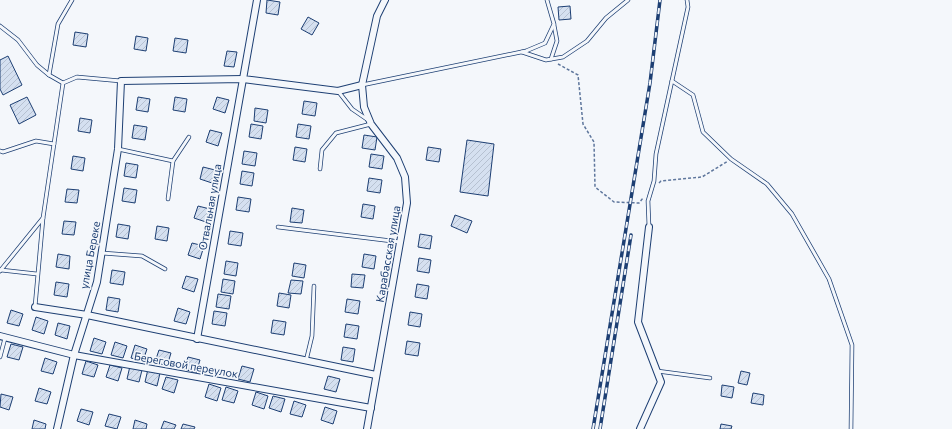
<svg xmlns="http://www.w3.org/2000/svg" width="952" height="429" font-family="Commissioner,sans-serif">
  <defs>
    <pattern id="building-hatch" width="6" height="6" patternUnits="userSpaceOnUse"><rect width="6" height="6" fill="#d5e0f0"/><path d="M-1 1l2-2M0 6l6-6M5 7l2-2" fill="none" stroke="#b6c1d1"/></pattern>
  </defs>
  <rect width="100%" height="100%" fill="#f4f7fb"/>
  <g fill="url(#building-hatch)" stroke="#1d3f73">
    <path d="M267,0L280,2L278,15L266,13Z"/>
    <path d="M570,6L571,19L559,20L558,7Z"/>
    <path d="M308,17L319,23L312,35L301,29Z"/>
    <path d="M75,32L88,34L86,47L73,45Z"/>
    <path d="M136,36L148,38L146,51L134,49Z"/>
    <path d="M175,38L188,40L186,53L173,51Z"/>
    <path d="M227,51L237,52L234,67L224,66Z"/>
    <path d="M8,56L22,85L3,95L0,89V60Z"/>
    <path d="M27,97L36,115L19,124L10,105Z"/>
    <path d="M138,97L150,99L148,112L136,110Z"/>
    <path d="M175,97L187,99L185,112L173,110Z"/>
    <path d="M217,97L229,100L225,113L213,109Z"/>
    <path d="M304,101L317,103L315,116L302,114Z"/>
    <path d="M255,108L268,110L266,123L254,121Z"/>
    <path d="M80,118L92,120L90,133L78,131Z"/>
    <path d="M251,124L263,126L261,139L249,137Z"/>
    <path d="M298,124L311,126L309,139L296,137Z"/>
    <path d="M134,125L147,127L145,140L132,138Z"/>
    <path d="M210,130L222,133L218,146L206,142Z"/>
    <path d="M364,135L377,137L375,150L362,148Z"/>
    <path d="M467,140L494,144L488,196L460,192Z"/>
    <path d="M295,147L307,149L305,162L293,160Z"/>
    <path d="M428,147L441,149L439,162L426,160Z"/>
    <path d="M244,151L257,153L255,166L242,164Z"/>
    <path d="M371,154L384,156L382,169L369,167Z"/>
    <path d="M73,156L85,158L83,171L71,169Z"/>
    <path d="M126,163L138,165L136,178L124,176Z"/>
    <path d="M203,167L215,170L212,183L200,179Z"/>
    <path d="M242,171L254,173L252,186L240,184Z"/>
    <path d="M369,178L382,180L380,193L367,191Z"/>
    <path d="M124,188L137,190L135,203L122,201Z"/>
    <path d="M67,189L79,190L77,203L65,202Z"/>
    <path d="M238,197L251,199L249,212L236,210Z"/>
    <path d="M363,204L375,206L373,219L361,217Z"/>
    <path d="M198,206L210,209L206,222L194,218Z"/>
    <path d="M292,208L304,210L302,223L290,222Z"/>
    <path d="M455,215L472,221L467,233L451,226Z"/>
    <path d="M64,221L76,222L74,235L62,234Z"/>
    <path d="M118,224L130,226L128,239L116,237Z"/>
    <path d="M157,226L169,228L167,241L155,239Z"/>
    <path d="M230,231L243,233L241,246L228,244Z"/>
    <path d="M420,234L432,236L430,249L418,247Z"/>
    <path d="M192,243L204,246L200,259L188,255Z"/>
    <path d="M58,254L70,256L69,269L56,267Z"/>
    <path d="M364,254L376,256L374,269L362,267Z"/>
    <path d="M419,258L431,260L429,273L417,271Z"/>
    <path d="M226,261L238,263L236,276L224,274Z"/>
    <path d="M294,263L306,265L304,278L292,276Z"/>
    <path d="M112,270L125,272L123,285L110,283Z"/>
    <path d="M352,274L365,275L363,288L351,287Z"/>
    <path d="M186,276L198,279L194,292L182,288Z"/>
    <path d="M223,279L235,281L233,294L221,292Z"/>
    <path d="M291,280L303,281L301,294L288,293Z"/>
    <path d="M56,282L69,284L67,297L54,295Z"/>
    <path d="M417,284L429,286L427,299L415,297Z"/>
    <path d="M279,293L291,295L289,308L277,306Z"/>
    <path d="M218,294L231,296L229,309L216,307Z"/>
    <path d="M108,297L120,299L118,312L106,310Z"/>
    <path d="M347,299L360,301L358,314L345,312Z"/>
    <path d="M178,308L190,312L186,324L174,321Z"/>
    <path d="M11,310L23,314L19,326L7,323Z"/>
    <path d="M214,311L227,313L225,326L212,324Z"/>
    <path d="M410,312L422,314L420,327L408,325Z"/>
    <path d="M36,317L48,321L44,334L32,330Z"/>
    <path d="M273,320L286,322L284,335L271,333Z"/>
    <path d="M58,323L70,326L67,339L55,335Z"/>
    <path d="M346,324L359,326L357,339L344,337Z"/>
    <path d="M94,338L106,342L102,354L90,351Z"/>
    <path d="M407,341L420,343L418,356L405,354Z"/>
    <path d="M115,342L127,346L123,358L111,355Z"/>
    <path d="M11,344L23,347L19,360L7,357Z"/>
    <path d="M135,345L147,349L143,361L131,358Z"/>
    <path d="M343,347L355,349L353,362L341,360Z"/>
    <path d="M159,350L171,353L167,366L155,362Z"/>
    <path d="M188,357L200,360L196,373L184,369Z"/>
    <path d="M45,358L57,362L53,374L41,371Z"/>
    <path d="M86,361L98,365L94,377L82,374Z"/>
    <path d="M110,365L122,368L118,381L106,377Z"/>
    <path d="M130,366L142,370L139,382L127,379Z"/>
    <path d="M242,366L254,369L250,382L238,379Z"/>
    <path d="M148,369L160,373L157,386L145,382Z"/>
    <path d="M741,371L750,373L747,385L738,383Z"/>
    <path d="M328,376L340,379L336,392L324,389Z"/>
    <path d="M166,377L178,380L174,393L162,389Z"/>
    <path d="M209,384L221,388L217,401L205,397Z"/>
    <path d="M722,385L734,387L732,398L721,396Z"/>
    <path d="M226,387L238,391L234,403L222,400Z"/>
    <path d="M39,388L51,392L47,404L35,401Z"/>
    <path d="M256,392L268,396L264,409L252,405Z"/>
    <path d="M753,393L764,395L763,405L751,403Z"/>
    <path d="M1,394L13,397L9,410L0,407Z"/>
    <path d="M273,396L285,399L281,412L269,408Z"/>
    <path d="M294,401L306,405L302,417L290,414Z"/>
    <path d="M325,407L337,411L333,424L321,420Z"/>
    <path d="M81,409L93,412L89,425L77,421Z"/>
    <path d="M109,414L121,417L117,429L105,426Z"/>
    <path d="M34,420L46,424L45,429H32Z"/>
    <path d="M135,420L147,424L146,429H133Z"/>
    <path d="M164,421L176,425L174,429H161Z"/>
    <path d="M183,424L195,427L194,429H181Z"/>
    <path d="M721,424L732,426L731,429H720Z"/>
  </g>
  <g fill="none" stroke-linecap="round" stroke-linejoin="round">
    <defs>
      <g id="service">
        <path d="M0,26L18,40L37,65L49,75L63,83"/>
        <path d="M522,52L546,60L563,57L587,41L606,18L628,0"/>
        <path d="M551,59L557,41L554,25"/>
        <path d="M49,75L58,24L72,0"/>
        <path d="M672,81L693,95L703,132L731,159L767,184L792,214L829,279L852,345L851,429"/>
        <path d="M362,85L526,51L545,43L554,24L547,0"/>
        <path d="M338,91L352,109L368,120"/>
        <path d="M118,149L173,161"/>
        <path d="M0,151L3,152L36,141L54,144"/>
        <path d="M320,169L322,150L336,133L371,124"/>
        <path d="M168,199L173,161L189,137"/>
        <path d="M278,227L400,242"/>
        <path d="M649,227L648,201L654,181L656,154L688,7L687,0"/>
        <path d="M102,253L142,256L165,269"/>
        <path d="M1,270L37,274"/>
        <path d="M0,271L43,218L63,83L77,77L121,81"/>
        <path d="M35,307L43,218"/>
        <path d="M0,357L5,338"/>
        <path d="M306,361L312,336L314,286"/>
        <path d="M657,371L710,378"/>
      </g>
      <g id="minor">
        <path d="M257,0L243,79L338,91L362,85"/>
        <path d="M35,307L87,315L376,375"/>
        <path d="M0,336L74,355L371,408"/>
        <path d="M57,429L74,355L97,282L118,149L121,81L243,79L197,339"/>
        <path d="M367,429L407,203L405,177L397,158L371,124L364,107L362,85L377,16L385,0"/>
        <path d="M640,429L661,382L638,322L649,227"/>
      </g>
    </defs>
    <use href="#service" stroke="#1d3f73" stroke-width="4.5"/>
    <use href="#minor" stroke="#1d3f73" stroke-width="8"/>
    <g stroke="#5e769c" stroke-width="1.5" stroke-dasharray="3 2" stroke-linecap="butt">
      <path d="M558,64L578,75L583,124L594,142L595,187L614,202L639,203L643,198"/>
      <path d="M659,183L661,181L702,177L728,161"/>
    </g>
    <use href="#service" stroke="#f4f7fb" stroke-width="3"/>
    <use href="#minor" stroke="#f4f7fb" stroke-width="6"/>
    <defs>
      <g id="rail">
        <path d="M593,429L650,83L660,0"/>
        <path d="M600,429L631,235"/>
      </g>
    </defs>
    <use href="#rail" stroke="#1d3f73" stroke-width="3.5"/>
    <use href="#rail" stroke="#f4f7fb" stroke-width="2" stroke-dasharray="6" stroke-linecap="butt"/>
  </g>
  <g text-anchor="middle" stroke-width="3" stroke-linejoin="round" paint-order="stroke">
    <g font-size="11" fill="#1d3f73" stroke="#f4f7fb">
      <text transform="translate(210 207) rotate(-80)" y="4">Отвальная улица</text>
      <text transform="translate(388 254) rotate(-80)" y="4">Карабасская улица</text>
      <text transform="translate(90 255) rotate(-79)" y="4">улица Береке</text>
      <text transform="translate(186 365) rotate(10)" y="4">Береговой переулок</text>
    </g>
  </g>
</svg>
